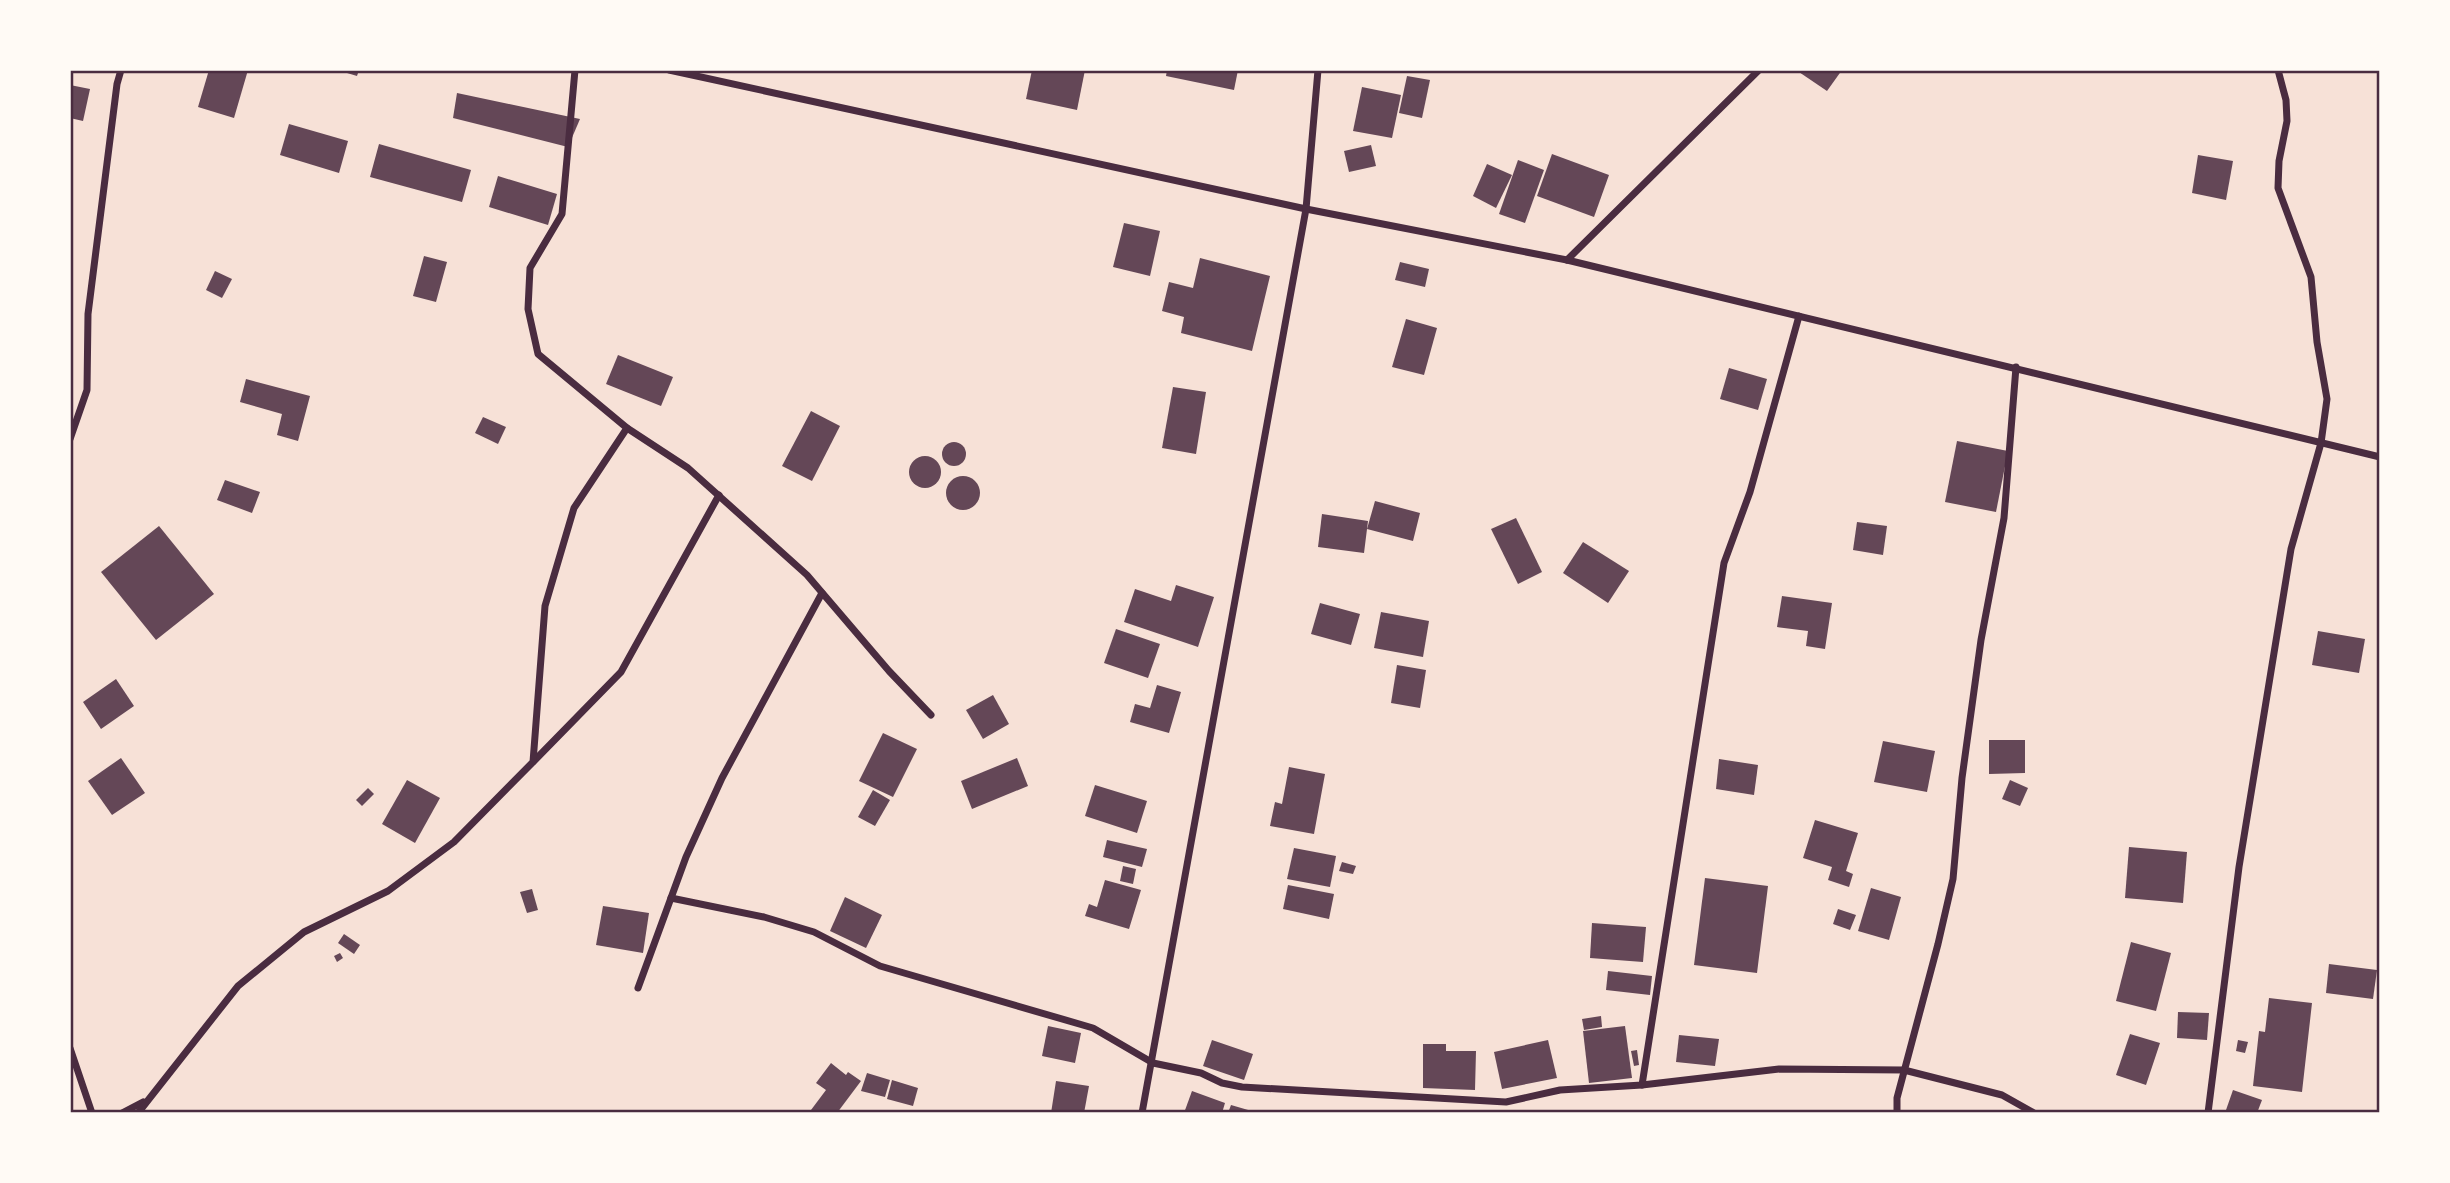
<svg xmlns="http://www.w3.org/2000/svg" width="2450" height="1183" font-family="Arial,sans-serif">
  <rect width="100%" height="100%" fill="#f7e1d7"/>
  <g fill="#644757">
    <path d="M209,70H248L234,118L198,107Z"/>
    <path d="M337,70H359L357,76Z"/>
    <path d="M1032,70H1085L1077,110L1026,99Z"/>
    <path d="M1167,70H1238L1234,90L1166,76Z"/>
    <path d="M1796,70H1842L1827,91Z"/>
    <path d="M1407,76L1430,80L1422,118L1399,113Z"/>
    <path d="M70,85L90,89L83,121L70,118Z"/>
    <path d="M1362,87L1401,95L1392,138L1353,131Z"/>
    <path d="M457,93L580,119L568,147L453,118Z"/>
    <path d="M289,124L348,141L339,173L280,155Z"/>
    <path d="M379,144L471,170L462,202L370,177Z"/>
    <path d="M1371,145L1376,166L1349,172L1344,151Z"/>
    <path d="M1552,154L1609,175L1594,217L1537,196Z"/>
    <path d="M2198,155L2233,161L2226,200L2192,193Z"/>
    <path d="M1518,160L1544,170L1525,223L1499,214Z"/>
    <path d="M1487,164L1512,175L1496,208L1473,196Z"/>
    <path d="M498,176L557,194L548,225L489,207Z"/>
    <path d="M1124,223L1160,231L1150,276L1113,267Z"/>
    <path d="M424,256L447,262L436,302L413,296Z"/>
    <path d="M1200,258L1270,276L1252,351L1181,333L1184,317L1162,311L1169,282L1193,288Z"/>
    <path d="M1400,262L1429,269L1425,287L1395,280Z"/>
    <path d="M215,271L232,279L222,298L206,290Z"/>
    <path d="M1406,319L1437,328L1424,375L1392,367Z"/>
    <path d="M618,355L673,377L661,406L606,384Z"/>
    <path d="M1729,368L1767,379L1758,410L1720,399Z"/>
    <path d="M246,379L310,396L298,441L277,435L282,414L240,402Z"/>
    <path d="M1173,387L1206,392L1196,454L1162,448Z"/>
    <path d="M811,411L840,426L812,481L782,466Z"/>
    <path d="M483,417L506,427L498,444L475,433Z"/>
    <path d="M1957,441L2008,451L1996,512L1945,502Z"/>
    <circle cx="954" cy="454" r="12"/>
    <circle cx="925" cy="472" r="16"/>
    <circle cx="963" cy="493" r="17"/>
    <path d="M225,480L260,492L252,513L217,500Z"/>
    <path d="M1375,501L1420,513L1413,541L1367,529Z"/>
    <path d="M1322,514L1368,521L1364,553L1318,547Z"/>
    <path d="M1516,518L1542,572L1518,584L1491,529Z"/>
    <path d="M1857,522L1887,526L1883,555L1853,550Z"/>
    <path d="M159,526L214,594L156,640L101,572Z"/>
    <path d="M1583,542L1629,571L1608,603L1563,573Z"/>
    <path d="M1176,585L1214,597L1198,647L1124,622L1135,589L1171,601Z"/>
    <path d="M1782,596L1832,603L1825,649L1806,646L1808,631L1777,627Z"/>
    <path d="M1320,603L1360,614L1351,645L1311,634Z"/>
    <path d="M1381,612L1429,621L1423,657L1374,648Z"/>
    <path d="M1116,629L1160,644L1148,678L1104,663Z"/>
    <path d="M2318,631L2365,639L2359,673L2312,665Z"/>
    <path d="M1397,665L1426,670L1420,708L1391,703Z"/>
    <path d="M116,679L134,706L101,729L83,702Z"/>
    <path d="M1157,685L1181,692L1169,733L1130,722L1135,704L1150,708Z"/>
    <path d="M993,695L1009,724L983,739L966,710Z"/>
    <path d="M883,733L917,749L893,797L859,781Z"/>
    <path d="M1989,740H2025V773L1989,774Z"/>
    <path d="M1883,741L1935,751L1927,792L1874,782Z"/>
    <path d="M121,758L145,793L112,815L88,781Z"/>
    <path d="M1017,758L1028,786L972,809L961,781Z"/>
    <path d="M1719,759L1758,765L1754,795L1716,789Z"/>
    <path d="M1289,767L1325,774L1314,834L1270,826L1275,802L1282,804Z"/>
    <path d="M407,780L440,798L415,843L382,824Z"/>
    <path d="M2010,780L2028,788L2020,806L2002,799Z"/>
    <path d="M1095,785L1147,801L1137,833L1085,816Z"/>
    <path d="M368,788L374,794L362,806L356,800Z"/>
    <path d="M873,790L890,800L875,826L858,817Z"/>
    <path d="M1815,820L1858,833L1846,871L1853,874L1849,887L1828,880L1832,867L1803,858Z"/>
    <path d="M1107,840L1147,849L1142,867L1103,857Z"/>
    <path d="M2129,847L2187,852L2183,903L2125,898Z"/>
    <path d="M1294,848L1336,856L1330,887L1287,879Z"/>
    <path d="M1342,862L1356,866L1353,874L1339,871Z"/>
    <path d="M1123,866L1136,869L1133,884L1120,881Z"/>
    <path d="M1705,878L1768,886L1757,973L1694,965Z"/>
    <path d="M1105,880L1141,890L1129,929L1085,916L1089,904L1097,907Z"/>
    <path d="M1288,885L1334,894L1329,919L1283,909Z"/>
    <path d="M1871,888L1901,897L1889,940L1858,931Z"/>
    <path d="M532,889L538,910L527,913L520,892Z"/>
    <path d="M845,897L882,915L866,948L830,931Z"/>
    <path d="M603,906L649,913L643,953L596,945Z"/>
    <path d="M1838,909L1856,915L1850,930L1833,924Z"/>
    <path d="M1592,923L1646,927L1643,962L1590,958Z"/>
    <path d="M344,934L360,945L354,954L338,943Z"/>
    <path d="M2131,942L2171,953L2156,1011L2116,1001Z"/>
    <path d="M340,953L343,958L337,962L334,956Z"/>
    <path d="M2329,964L2377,970L2373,999L2326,993Z"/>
    <path d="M1608,971L1652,976L1650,995L1606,990Z"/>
    <path d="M2269,998L2312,1003L2302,1092L2253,1086L2259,1031L2265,1032Z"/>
    <path d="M2178,1012L2209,1013L2207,1040L2177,1038Z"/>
    <path d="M1601,1016L1602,1027L1584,1030L1582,1019Z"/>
    <path d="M1048,1026L1081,1033L1075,1063L1042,1056Z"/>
    <path d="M1625,1026L1632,1078L1589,1083L1583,1031Z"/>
    <path d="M2130,1034L2160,1043L2146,1085L2116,1075Z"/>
    <path d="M1679,1035L1719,1039L1715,1066L1676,1062Z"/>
    <path d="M1212,1040L1253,1054L1244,1080L1203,1066Z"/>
    <path d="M1548,1040L1557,1078L1502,1089L1494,1052Z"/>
    <path d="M2238,1040L2248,1042L2245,1053L2236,1051Z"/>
    <path d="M1423,1044H1446V1051H1476L1475,1090L1423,1088Z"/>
    <path d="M1637,1050L1639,1065L1634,1066L1631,1051Z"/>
    <path d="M831,1063L846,1075L848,1072L861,1081L837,1113H814L811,1110L826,1090L816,1083Z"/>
    <path d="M867,1073L890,1080L885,1097L861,1091Z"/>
    <path d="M892,1080L918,1088L913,1106L887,1099Z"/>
    <path d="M1056,1081L1089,1086L1084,1113H1051Z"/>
    <path d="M2233,1090L2262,1100L2257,1113H2237L2226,1110Z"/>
    <path d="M1192,1091L1225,1103L1222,1113H1184Z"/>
    <path d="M1231,1105L1255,1112V1113H1228Z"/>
  </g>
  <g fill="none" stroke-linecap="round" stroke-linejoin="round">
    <g stroke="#4a2c40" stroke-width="7">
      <path d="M669,70L1306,209L1567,260L2380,457"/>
      <path d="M1567,260L1759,70"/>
      <path d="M627,428L688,468L807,575L889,671L931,715"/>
      <path d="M70,439L87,390L88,314L117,84L121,70"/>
      <path d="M534,761L621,672L719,495"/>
      <path d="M671,898L764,917L814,932L880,966L1093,1028L1153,1063L1201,1073L1222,1083L1242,1087L1506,1102L1560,1090L1642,1085L1779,1069L1904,1070L2002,1095L2034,1113"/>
      <path d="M638,988L686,857L722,778L822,593"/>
      <path d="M70,1048L92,1113"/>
      <path d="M1642,1085L1724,563L1750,492L1799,316"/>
      <path d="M122,1113L143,1102"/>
      <path d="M138,1113L238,986L304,932L388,891L454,842L533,762L545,606L574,508L627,428L538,354L528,309L530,268L562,214L575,70"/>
      <path d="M1142,1113L1306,209L1318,70"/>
      <path d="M1897,1113V1098L1938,944L1953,879L1962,778L1981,640L2004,518L2016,367"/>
      <path d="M2208,1113L2239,867L2291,549L2321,443L2327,399L2317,342L2311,277L2278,188L2279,161L2287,121L2286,100L2278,70"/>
    </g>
  </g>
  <rect width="2450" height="1183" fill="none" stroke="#fffaf5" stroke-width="144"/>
  <rect x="72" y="72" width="2306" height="1039" fill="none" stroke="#4a2c40" stroke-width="2.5"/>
</svg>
